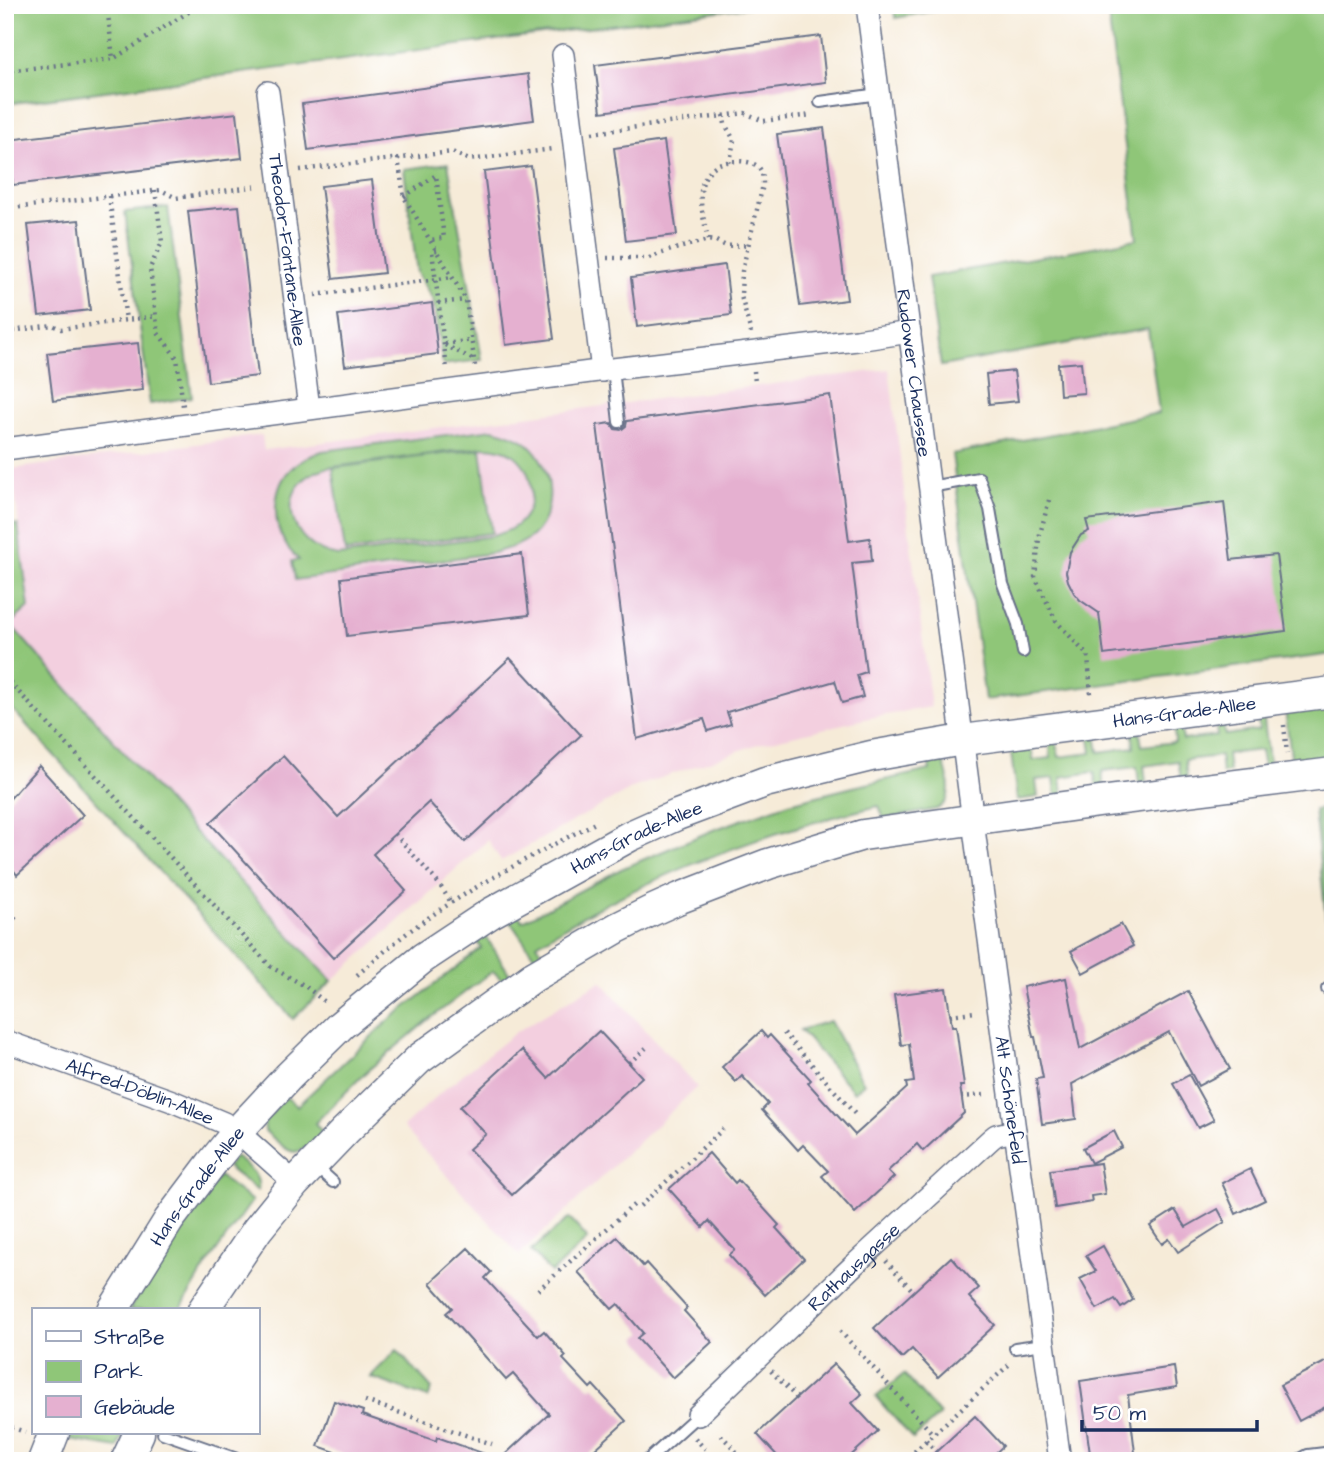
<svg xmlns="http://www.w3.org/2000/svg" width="1338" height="1466" font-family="'Architects Daughter',sans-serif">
  <rect width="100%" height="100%" fill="#fff"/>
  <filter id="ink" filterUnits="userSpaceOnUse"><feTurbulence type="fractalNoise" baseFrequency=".0143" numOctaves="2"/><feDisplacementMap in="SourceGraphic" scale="14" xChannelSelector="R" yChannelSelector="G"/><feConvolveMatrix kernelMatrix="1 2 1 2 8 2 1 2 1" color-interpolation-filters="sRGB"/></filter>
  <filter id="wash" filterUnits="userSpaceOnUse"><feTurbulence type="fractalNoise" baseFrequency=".00686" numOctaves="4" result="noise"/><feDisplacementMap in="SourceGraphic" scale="28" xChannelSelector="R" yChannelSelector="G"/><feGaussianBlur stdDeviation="1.57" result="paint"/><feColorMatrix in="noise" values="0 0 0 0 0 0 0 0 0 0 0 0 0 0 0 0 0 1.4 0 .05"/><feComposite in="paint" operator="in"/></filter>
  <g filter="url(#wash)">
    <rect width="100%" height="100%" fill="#f6ebd8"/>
    <g fill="#f3cfdf">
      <path d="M889,369L931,707L869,718L758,744L635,787L501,861L488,840L332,981L180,816L10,624L29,607L12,469L262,435L264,450Z"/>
      <path d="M601,981L697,1087L519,1255L403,1127L447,1087L516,1032Z"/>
    </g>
    <g fill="#8fc678" stroke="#557a6b" stroke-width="2" fill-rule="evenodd">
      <path d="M5,5H764L5,104Z"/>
      <path d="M894,5H967L895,18Z"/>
      <path d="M1107,5H1333V654L985,700L952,454L1159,413L1148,329L941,366L928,277L1137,239Z"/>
      <path d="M448,163L482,360L443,365L433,300L417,273L404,169Z"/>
      <path d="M168,207L192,397L150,404L125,212Z"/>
      <path d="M493,429C505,432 518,436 528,444C555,467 558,518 528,539C518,547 505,549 493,553L295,580L292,561L299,560C294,555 288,549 285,543C271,521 273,484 293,467C302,459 312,455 322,451ZM483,447C494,447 505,449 514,455C533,469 537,502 522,520C515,529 503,532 493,536L338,556C287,548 271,483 326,468Z"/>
      <path d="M481,449L492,533L345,552L333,468Z"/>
      <path d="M5,523L18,525L29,607L10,624L180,816L332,981L293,1019L5,701Z"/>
      <path d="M1333,703V758L1292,764L1285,710Z"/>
      <path d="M1263,713L1270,767H1264L1261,750L1227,754L1229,772L1222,773L1220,756L1185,760L1187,778L1181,779L1178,761L1144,766L1146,783L1139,784L1137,767L1102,771L1104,789H1097L1094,772L1061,777L1063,794L1056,795L1054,778L1036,780L1038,797L1017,800L1010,746L1031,744L1033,760L1051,758L1049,741L1056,740L1059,757L1092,753L1090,736L1096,735L1099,752L1134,747L1132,730L1139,729L1142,746L1175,742L1174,724H1180L1183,740L1217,736L1215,719L1222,718L1225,735L1259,730L1257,714Z"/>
      <path d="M928,758L939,759L943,761C949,777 955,800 937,809L884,819L879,806C783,827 690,861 602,906C580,917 558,931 537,944L544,955L537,960L507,917L515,911L523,921L621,869L713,830L789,803L853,787L930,770Z"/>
      <path d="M483,932L510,975L502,980L493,971L427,1021L366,1072L315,1123L324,1134C292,1159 295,1157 265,1131L264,1121L286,1097L297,1106L388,1021L481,948L475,937Z"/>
      <path d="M830,1021L864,1084L854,1092L800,1030Z"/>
      <path d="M235,1157C247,1166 261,1174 258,1191L227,1167Z"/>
      <path d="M219,1176L252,1201L206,1266L180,1310H129L189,1215Z"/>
      <path d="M569,1218L588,1239L551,1273L531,1251Z"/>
      <path d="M397,1350L432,1389L428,1398L370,1377Z"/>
      <path d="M904,1374L940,1415L913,1439L876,1397Z"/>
      <path d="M67,1433H124L117,1448L76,1441L65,1437Z"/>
    </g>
    <path fill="#73ab68" stroke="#476d63" stroke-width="2" d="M1326,808L1333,815V931L1326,918L1314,810Z"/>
    <g id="blocks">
      <g fill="#e5b0d0">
        <path d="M821,36L826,82L601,112L595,65Z"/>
        <path d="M528,74L534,120L308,150L302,104Z"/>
        <path d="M237,113L242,158L13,185L7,140Z"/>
        <path d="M824,128L847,300L800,306L777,134Z"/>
        <path d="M664,141L677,235L626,241L614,148Z"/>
        <path d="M531,166L554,339L506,345L484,172Z"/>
        <path d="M372,180L384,273L333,279L321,186Z"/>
        <path d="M239,206L258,376L208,382L188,211Z"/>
        <path d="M79,220L90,310L39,316L28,225Z"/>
        <path d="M725,265L731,315L637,327L631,278Z"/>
        <path d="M432,303L438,354L345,366L338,315Z"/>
        <path d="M138,343L143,390L53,401L47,353Z"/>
        <path d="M1081,362L1084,393L1060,395L1058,364Z"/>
        <path d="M1014,371L1018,401L989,404L986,374Z"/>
        <path d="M830,395L849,541L870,538L872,561L852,563L866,672L857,675L863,697L842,703L835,681L727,712L731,724L708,731L704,719L637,739L597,425L611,423L615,429L621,430L626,426L627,421Z"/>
        <path d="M1224,502L1231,560L1276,555L1286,631L1104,655L1099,613L1080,600L1074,593L1068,581L1066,572L1070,552L1081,535L1089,531L1086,520Z"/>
        <path d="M522,554L529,615L347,636L341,578Z"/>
        <path d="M510,658L581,735L465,842L429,802L373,854L406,891L333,958L210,823L283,756L338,817Z"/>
        <path d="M39,766L83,815L17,875L5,858V804Z"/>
        <path d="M1121,924L1133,946L1083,973L1071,951Z"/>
        <path d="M1066,978L1080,1049L1188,991L1230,1069L1198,1086L1169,1032L1072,1084L1076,1119L1042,1124L1036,1079L1043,1078L1035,1037H1033L1023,987Z"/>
        <path d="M946,988L952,1026H956L964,1086H960L964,1113L923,1151L917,1144L888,1171L894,1177L855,1213L822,1176L828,1171L803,1145L798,1150L762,1110L768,1104L742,1076L736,1082L722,1067L761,1031L767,1038L770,1035L811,1080L808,1083L855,1135L907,1088L906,1083L914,1082L909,1044L901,1045L894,995Z"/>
        <path d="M599,1031L642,1077L512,1195L469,1149L486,1134L460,1107L522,1050L548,1078Z"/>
        <path d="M1189,1075L1214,1120L1198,1128L1173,1084Z"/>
        <path d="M1114,1131L1122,1147L1091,1163L1083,1148Z"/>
        <path d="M709,1153L735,1183L738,1180L779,1225L776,1228L804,1259L765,1295L729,1255L735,1250L709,1221L703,1227L669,1189Z"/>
        <path d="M1100,1163L1105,1194L1091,1196L1092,1202L1055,1208L1050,1170Z"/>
        <path d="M1250,1169L1265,1200L1236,1214L1222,1183Z"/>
        <path d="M1218,1209L1225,1222L1178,1252L1169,1239L1162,1244L1150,1226L1175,1210L1186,1227Z"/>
        <path d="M617,1237L643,1266L646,1263L687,1308L684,1311L712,1342L673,1378L637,1338L643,1333L618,1304L612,1309L578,1272Z"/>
        <path d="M1103,1246L1133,1300L1121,1308L1115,1299L1097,1309L1080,1279L1096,1271L1086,1256Z"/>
        <path d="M468,1248L491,1272L485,1278L538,1336L544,1331L566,1356L563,1359L590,1388L593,1385L626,1421L582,1461H498L549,1414L513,1374L506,1380L446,1313L452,1308L430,1283Z"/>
        <path d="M951,1257L979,1288L969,1297L995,1325L938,1377L912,1349L902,1358L874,1328Z"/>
        <path d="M1333,1358V1403L1299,1421L1280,1385Z"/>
        <path d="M834,1364L862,1394L852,1403L878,1431L845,1461H782L757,1434Z"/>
        <path d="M1174,1367L1177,1387L1128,1395L1136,1461H1091L1080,1381Z"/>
        <path d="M334,1401L363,1411L362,1415L436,1441L437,1437L496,1458V1461H345L347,1456L318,1446Z"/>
        <path d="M975,1416L1003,1446L987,1461H926Z"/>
      </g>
    </g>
  </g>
  <g filter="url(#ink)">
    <use href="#blocks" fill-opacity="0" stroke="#687189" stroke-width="2"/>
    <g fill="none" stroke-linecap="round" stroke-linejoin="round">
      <defs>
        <g id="lane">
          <path d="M820,102L879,94"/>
          <path d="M613,369L619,422"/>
          <path d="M930,487L979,478L990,509L1003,584L1018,624L1023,652"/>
          <path d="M1327,989L1333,986"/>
          <path d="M314,1165L333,1182"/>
          <path d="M1015,1348L1044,1344"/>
          <path d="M163,1433L243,1461"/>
          <path d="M647,1461L698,1415"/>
          <path d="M1297,1461L1308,1455L1333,1452"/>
        </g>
        <g id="street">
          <path id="s1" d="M867,5L976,844L1060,1461"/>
          <path d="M563,55L602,371"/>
          <path id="s2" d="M268,92L309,408"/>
          <path d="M5,449L613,369L857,340L910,332"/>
          <path id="s3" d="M5,1041L172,1101L224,1123L248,1141L295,1183"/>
          <path id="s4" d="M698,1415L854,1265L991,1139L996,1135L1015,1131"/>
        </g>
        <g id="secondary">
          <path id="s5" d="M113,1310L169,1220L212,1163L237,1132L289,1076L341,1025L423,958L491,913L630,836L677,815L765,782L871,756L963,740L1333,692"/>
          <path d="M203,1310L257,1230L295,1183L345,1131L419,1059L533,977L617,928L651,911L680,898L768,864L863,835L1099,802L1333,773"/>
          <path d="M43,1461L54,1433"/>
          <path d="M126,1461L139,1433"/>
        </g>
      </defs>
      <use href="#lane" stroke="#687189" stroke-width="14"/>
      <use href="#street" stroke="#687189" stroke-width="24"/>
      <use href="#secondary" stroke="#687189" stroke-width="33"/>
      <g stroke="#687189" stroke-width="4.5" stroke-dasharray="2 5" stroke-linecap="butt">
        <path d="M107,5L113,59"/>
        <path d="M5,71L113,59L200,5"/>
        <path d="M723,115L725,124L734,140L730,162"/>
        <path d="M592,133L745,113L764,121L811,115"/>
        <path d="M398,158L404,197L466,300L475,366"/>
        <path d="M300,170L452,152L469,160L553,149"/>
        <path d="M155,190L162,242L150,268L158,333L177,358L183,406"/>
        <path d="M109,196L126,320"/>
        <path d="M404,197L436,175L444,238L430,240"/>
        <path d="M5,209L161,190L176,198L258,186"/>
        <path d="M708,240C705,222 696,197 704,180C706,174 712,167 719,164C729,160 754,159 760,169C763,174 763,180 763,185L742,271L741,296L751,333"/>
        <path d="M437,250L432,251L447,369"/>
        <path d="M607,258H649L671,250L708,240L716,241L726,246L748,245"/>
        <path d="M315,295L453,277"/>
        <path d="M438,303L466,300"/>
        <path d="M6,332L52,325L61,329L156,316"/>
        <path d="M445,344L472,340"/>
        <path d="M445,345L474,360"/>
        <path d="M754,371L755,383"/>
        <path d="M1049,500L1039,538L1035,577L1056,621L1088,656L1091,695"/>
        <path d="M5,677L271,967L305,986L325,1002"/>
        <path d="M1284,725L1287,754"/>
        <path d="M395,834L439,884L452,904"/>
        <path d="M5,908L18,922"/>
        <path d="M357,975C375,960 392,944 411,930C469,888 533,855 597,822"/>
        <path d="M950,1015L974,1012"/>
        <path d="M784,1033L855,1114"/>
        <path d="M629,1063L646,1048"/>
        <path d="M961,1097L985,1095"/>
        <path d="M640,1206L723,1129"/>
        <path d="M886,1261L914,1292"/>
        <path d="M538,1290L637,1202"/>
        <path d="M840,1331L933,1434"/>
        <path d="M771,1371L797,1398"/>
        <path d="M365,1401L492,1444"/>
        <path d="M5,1425L25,1432"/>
        <path d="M721,1435L745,1461"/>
        <path d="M695,1438L705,1449"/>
        <path d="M926,1440L936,1451"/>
        <path d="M904,1461L1012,1362"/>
      </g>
      <use href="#lane" stroke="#fff" stroke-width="10"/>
      <use href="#street" stroke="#fff" stroke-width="21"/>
      <use href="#secondary" stroke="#fff" stroke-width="30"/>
    </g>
  </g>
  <g text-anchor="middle" stroke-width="5" stroke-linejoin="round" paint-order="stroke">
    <g font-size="19" fill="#1b2f5e" stroke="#fff">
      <text dy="7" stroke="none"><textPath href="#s2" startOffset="159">Theodor-Fontane-Allee</textPath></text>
      <text dy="7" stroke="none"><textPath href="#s1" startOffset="371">Rudower Chaussee</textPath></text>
      <text dy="7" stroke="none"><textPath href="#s5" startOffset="1284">Hans-Grade-Allee</textPath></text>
      <text dy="7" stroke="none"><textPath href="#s5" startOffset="718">Hans-Grade-Allee</textPath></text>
      <text dy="7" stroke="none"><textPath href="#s3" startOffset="144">Alfred-Döblin-Allee</textPath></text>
      <text dy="7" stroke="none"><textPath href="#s1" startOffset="1104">Alt Schönefeld</textPath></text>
      <text dy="7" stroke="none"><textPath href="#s5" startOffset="150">Hans-Grade-Allee</textPath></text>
      <text dy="7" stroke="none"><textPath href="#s4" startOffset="215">Rathausgasse</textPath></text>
    </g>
  </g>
  <rect width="1338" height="1466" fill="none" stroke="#fff" stroke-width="28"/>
  <rect x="32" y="1308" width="228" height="126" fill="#ffffff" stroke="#a4acbf" stroke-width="2"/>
  <rect x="46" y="1331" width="35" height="10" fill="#ffffff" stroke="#a4acbf" stroke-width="2"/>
  <text x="94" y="1344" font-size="21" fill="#1b2f5e">Straße</text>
  <rect x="46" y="1361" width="35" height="21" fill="#8fc678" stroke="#a4acbf" stroke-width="2"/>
  <text x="94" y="1378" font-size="21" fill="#1b2f5e">Park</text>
  <rect x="46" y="1396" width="35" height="21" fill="#e5b0d0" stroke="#a4acbf" stroke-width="2"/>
  <text x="94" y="1414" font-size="21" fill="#1b2f5e">Gebäude</text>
  <path d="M1082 1420v10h175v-10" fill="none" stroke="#1b2f5e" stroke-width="3.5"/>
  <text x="1093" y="1420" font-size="21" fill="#1b2f5e" stroke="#ffffff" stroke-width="5" paint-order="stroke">50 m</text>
</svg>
